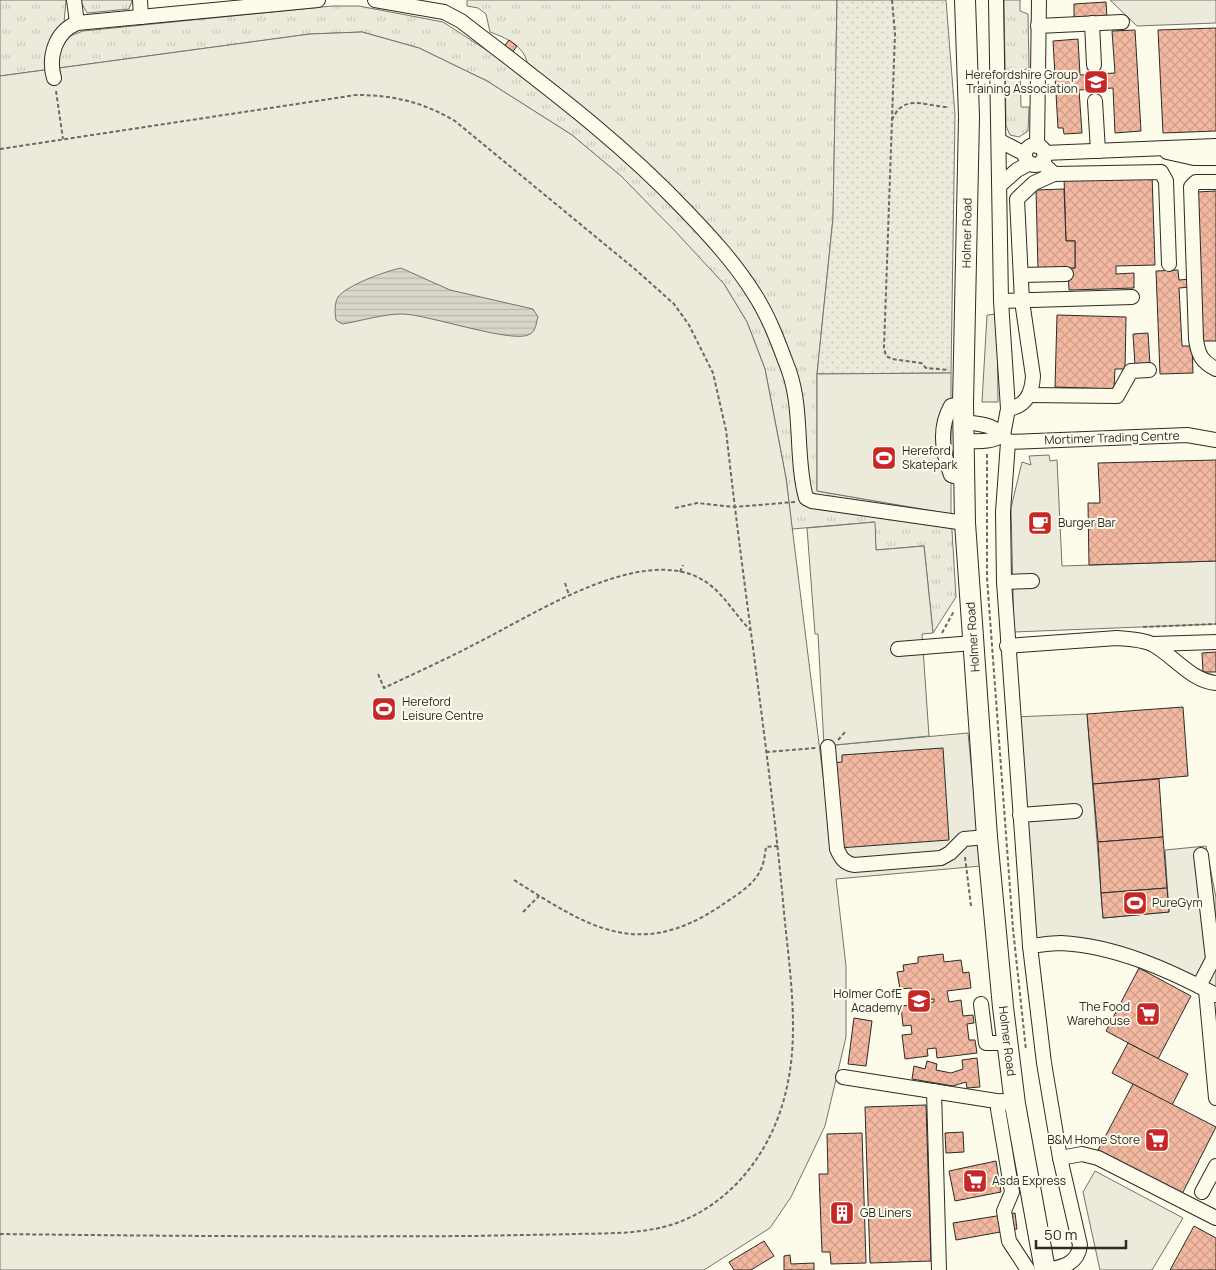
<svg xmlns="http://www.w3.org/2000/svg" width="1216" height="1270" font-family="Manrope,sans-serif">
  <defs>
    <pattern id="grass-tufts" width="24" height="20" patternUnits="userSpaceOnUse" patternTransform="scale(1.25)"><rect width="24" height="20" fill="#ecebdb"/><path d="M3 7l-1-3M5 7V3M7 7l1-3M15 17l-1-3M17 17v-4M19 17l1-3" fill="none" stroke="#cbcabc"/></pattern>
    <pattern id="garden-dots" width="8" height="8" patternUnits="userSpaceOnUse" patternTransform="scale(1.25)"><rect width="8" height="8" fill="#ecebdb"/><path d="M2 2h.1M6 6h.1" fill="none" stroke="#cbcabc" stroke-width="1.8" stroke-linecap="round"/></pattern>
    <pattern id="water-rules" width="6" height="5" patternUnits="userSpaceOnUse" patternTransform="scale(1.25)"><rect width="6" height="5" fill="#d8d7c9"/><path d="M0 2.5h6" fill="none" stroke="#bab9ad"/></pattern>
    <pattern id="building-cross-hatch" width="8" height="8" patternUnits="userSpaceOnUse" patternTransform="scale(1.25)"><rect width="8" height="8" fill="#f2b8a0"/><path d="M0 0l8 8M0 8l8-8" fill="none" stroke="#d09e8a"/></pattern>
  </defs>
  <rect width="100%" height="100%" fill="#fdfbea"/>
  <g fill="url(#grass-tufts)" stroke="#74746e">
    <path d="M0,0H66L62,46L70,36L83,31L332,6H359L443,22L528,77C531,50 512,40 490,32L486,14L478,8L467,6V0H837L833,218L817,374V491L951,514L956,597L933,633L924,546L876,550L874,522L792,529L786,478L765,369L747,322L724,284L621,176L572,135L487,81L419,48L362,32L310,34L0,76Z"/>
    <path d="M80,0H132V1L129,9L87,13Z"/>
    <path d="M1004,0H1020V11L1028,14L1029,68L1020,72L1021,107H1029L1028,131L1019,137L1010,135L1006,126Z"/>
  </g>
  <path fill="url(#garden-dots)" stroke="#74746e" d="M837,0H946L955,115L951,373L817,374L833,218Z"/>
  <g fill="#ecebdb" stroke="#74746e">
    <path d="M362,32L419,48L487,81L572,135L621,176L675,231L724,284L747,322L765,369L786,478L833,856L824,746L968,733L981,866L836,879L846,966V1037L825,1126L791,1197L770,1228L704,1270H0V76L310,34Z"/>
    <path d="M951,373V514L817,491V374Z"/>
  </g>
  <g fill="#eceadb" stroke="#74746e">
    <path d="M1110,0H1216V23L1137,26Z"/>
    <path d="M997,314L998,402H982L987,315Z"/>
    <path d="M1049,455L1050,461L1057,460L1062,566L1216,561V624L1014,632L1011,508L1022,462L1031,465L1029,456Z"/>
    <path d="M875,522L876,550L924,546L933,633L922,634L929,736L824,746L818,634H815L807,528Z"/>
    <path d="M1087,714L1103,918L1169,912L1165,850L1206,846L1216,898V995L1126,956L1030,946L1013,717Z"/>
    <path d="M1095,1171L1183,1218L1152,1270H1100L1083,1192Z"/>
  </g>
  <path fill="url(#water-rules)" stroke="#74746e" d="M401,268L450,290L533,309L538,317C536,323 536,331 530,334C516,345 427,314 402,314C383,314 361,321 342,324L336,320C335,313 334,304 338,297C347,285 386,271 401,268Z"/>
  <g fill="url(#building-cross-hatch)" stroke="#2b2b2b">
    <path d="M1106,2L1107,18L1074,19V4Z"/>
    <path d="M1216,28V131L1163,133L1158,30Z"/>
    <path d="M1135,30L1141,131L1115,133L1113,88L1079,90L1082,133L1064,134L1063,128H1058L1053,41L1078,39L1080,75L1115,73L1112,31Z"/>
    <path d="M509,40L517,46L511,54L503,48Z"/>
    <path d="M1152,174L1155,265L1116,266V274L1134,273V288L1069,290L1068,268H1075V241H1066L1064,177Z"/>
    <path d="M1064,189L1066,241H1075V268L1038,269L1036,190Z"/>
    <path d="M1216,191V341H1202L1197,192Z"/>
    <path d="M1178,270L1179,280L1191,279V287L1179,288L1182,346H1192L1193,373L1160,374L1156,271Z"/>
    <path d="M1057,315L1126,317L1125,369H1115L1114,389L1055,387Z"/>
    <path d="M1148,333L1150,364L1135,365L1133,334Z"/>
    <path d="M1216,460V561L1089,565L1088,503H1100L1098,463Z"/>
    <path d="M1216,652V672H1203L1202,653Z"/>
    <path d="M1183,707L1188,776L1093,784L1087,714Z"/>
    <path d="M943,748L949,840L839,848L832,763L842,762V755Z"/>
    <path d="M1159,779L1163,837L1098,842L1093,784Z"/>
    <path d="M1163,837L1167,888L1101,893L1098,842Z"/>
    <path d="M1167,888L1169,912L1103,918L1101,893Z"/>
    <path d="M943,954L944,962L961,960L963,973L969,972L971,988L947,991L949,1002L961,1000L963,1016L973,1015L974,1023L967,1024L969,1040H975L977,1053L937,1058L936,1048L927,1049L928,1056L905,1059L902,1035L912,1034L911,1025L903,1026L901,1006L934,1002V999L912,1001L911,988L900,989L897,972L904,971L903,965L918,963V957Z"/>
    <path d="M1139,968L1191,996L1158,1059L1106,1031Z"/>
    <path d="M854,1018L872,1021L866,1066L848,1064Z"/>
    <path d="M1128,1043L1188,1074L1172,1105L1112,1073Z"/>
    <path d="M977,1058L980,1087L967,1088L966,1082L953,1086L912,1079L914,1066L925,1069L927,1061L937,1064L936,1070L951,1073L963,1069L962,1060Z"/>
    <path d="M1133,1084L1216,1127L1182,1194L1098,1150Z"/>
    <path d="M926,1105L931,1261L870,1263L865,1107Z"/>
    <path d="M963,1132L964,1152L946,1153L945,1133Z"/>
    <path d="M862,1133L866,1263L831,1264L830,1252H822L819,1174H828L827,1134Z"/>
    <path d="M996,1161L1001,1192L955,1201L949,1171Z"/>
    <path d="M1015,1213L1017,1229L956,1240L953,1223Z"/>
    <path d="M1194,1226L1216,1238V1270H1170Z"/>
    <path d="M764,1241L774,1256L751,1270H734L729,1262Z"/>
    <path d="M790,1255L791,1264L814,1263V1270H784V1256Z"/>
  </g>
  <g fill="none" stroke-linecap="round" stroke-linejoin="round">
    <defs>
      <g id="minor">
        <path d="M74,0L77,23"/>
        <path d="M140,0L141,17"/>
        <path d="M375,0L444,12L461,21C540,82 617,138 686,211C710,236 734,262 753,292C769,316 779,344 789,371C803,411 795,457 806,498L812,501L965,523"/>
        <path d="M1092,23L1094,65"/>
        <path d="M1038,26L1122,22"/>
        <path d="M54,78C48,57 55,32 77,23L318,0"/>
        <path d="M1095,101L1098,151"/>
        <path d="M1000,141L1025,154"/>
        <circle cx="1035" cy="155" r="10"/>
        <path d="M1037,146L1039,0"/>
        <path d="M1167,152L1194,158H1216"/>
        <path d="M1044,153L1216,146"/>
        <path d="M1041,162L1054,174L1161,172L1166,181L1169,264"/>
        <path d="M1216,182H1196L1191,187L1196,339C1198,355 1202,362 1216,369"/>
        <path d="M1000,185L1017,170L1030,163"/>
        <path d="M1021,275L1066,274"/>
        <path d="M1001,301L1132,297"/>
        <path d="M1030,395L1117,396L1131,371L1149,370"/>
        <path d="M963,404L951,406C939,427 942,452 951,475L964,479"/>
        <path d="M1008,409C1026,406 1032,394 1033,376L1022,301L1017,199L1034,183L1054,174"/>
        <path d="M963,422C981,424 997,424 1008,442L1003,512L1004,582L1030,946L1044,1063L1060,1158L1080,1245C1078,1264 1063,1267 1047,1270"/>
        <path d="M963,441C978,441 990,443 1003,435L1008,409L1001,301L996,0"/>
        <path d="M1008,442L1187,435L1216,440"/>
        <path d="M1004,582L1032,581"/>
        <path d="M1152,644L1216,642"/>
        <path d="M1007,646L1117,638C1128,639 1141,639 1152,644C1173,655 1191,681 1216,683"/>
        <path d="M898,649L973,643"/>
        <path d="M828,747L837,849C841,858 844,863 854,865L941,858L950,853L964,839L987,837"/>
        <path d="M1020,815L1075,811"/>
        <path d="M1030,946C1040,945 1051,943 1061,943C1116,946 1169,970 1216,995"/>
        <path d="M1199,986L1213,959L1201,855"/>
        <path d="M1206,990L1216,1098"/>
        <path d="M981,1004L986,1043H1007"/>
        <path d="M843,1077L1009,1103"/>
        <path d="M934,1091L939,1270"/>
        <path d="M1002,1101L998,1109L1012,1192L1004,1211L1009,1241L1028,1270"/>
        <path d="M1060,1158L1082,1154L1098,1158L1216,1218"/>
        <path d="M1202,1192L1216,1166"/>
      </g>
      <path id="highway" d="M965,0L969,117L963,404L965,523L987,837L1003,1007L1015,1104L1045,1270"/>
    </defs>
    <use href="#minor" stroke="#2b2b2b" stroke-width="16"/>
    <use href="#highway" stroke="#2b2b2b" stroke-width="22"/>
    <g stroke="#6a6964" stroke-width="2" stroke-dasharray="4 2.5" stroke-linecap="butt">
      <path d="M892,0L895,33L884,348L886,356L892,359L921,363L926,368L949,370"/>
      <path d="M56,91L63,139"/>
      <path d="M892,120C904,92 926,107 949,107"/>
      <path d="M0,149L356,95C393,95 423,102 455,121L636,270L674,304L689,325L713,373L726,430C743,587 768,743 783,901C788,962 801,1030 786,1091C774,1143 742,1191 693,1216C656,1235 615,1233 574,1234C541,1235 508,1235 474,1236C316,1237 158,1236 0,1234"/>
      <path d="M987,454V578L1013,929L1026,1050"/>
      <path d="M675,508L697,503L734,507L795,502"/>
      <path d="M680,572L683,565"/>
      <path d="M565,583L569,595"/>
      <path d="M1143,627L1216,624"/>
      <path d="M942,633L954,611"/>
      <path d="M378,674L384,688C415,673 447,659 477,643C531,616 627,553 690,574C719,584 730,609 750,630"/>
      <path d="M838,740L845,732"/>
      <path d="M766,752L816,748"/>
      <path d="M965,857L971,906"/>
      <path d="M514,880C587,926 637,961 719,907C733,897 754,886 761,869C764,863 765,854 766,847L778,846"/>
      <path d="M523,912L539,896"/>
    </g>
    <use href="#minor" stroke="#fdfbea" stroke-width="14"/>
    <use href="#highway" stroke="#fdfbea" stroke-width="20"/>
  </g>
  <defs>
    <symbol id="university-square" viewBox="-11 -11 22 22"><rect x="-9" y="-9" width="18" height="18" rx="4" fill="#c62828" stroke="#fdfbea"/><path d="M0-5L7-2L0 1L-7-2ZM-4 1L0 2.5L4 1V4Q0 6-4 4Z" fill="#fff"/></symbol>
    <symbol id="stadium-square" viewBox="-11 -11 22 22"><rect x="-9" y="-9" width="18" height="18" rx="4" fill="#c62828" stroke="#fdfbea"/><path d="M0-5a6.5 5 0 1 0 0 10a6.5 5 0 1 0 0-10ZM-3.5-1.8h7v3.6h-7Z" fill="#fff"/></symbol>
    <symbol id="cafe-square" viewBox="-11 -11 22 22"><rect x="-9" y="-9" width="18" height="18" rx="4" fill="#c62828" stroke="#fdfbea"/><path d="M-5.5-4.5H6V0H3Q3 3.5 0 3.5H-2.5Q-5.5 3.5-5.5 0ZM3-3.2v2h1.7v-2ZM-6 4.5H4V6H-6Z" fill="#fff"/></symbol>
    <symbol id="school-square" viewBox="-11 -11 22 22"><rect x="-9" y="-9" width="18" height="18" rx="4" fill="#c62828" stroke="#fdfbea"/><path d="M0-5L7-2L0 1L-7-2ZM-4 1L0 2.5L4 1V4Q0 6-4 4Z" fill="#fff"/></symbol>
    <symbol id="supermarket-square" viewBox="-11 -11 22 22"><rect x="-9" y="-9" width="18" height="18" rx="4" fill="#c62828" stroke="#fdfbea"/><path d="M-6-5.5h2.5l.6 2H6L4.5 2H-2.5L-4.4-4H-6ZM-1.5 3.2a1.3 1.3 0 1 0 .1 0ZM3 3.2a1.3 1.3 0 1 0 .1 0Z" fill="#fff"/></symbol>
    <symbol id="building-square" viewBox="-11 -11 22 22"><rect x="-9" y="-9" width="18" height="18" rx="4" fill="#c62828" stroke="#fdfbea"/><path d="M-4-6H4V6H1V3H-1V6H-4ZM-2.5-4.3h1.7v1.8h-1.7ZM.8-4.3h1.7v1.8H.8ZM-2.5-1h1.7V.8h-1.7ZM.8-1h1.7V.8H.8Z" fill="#fff"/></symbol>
  </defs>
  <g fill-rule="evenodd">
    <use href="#university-square" x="1082" y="68" width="28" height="28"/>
    <use href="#stadium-square" x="870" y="444" width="28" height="28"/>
    <use href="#cafe-square" x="1026" y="509" width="28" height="28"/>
    <use href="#stadium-square" x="370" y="695" width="28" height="28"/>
    <use href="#stadium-square" x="1121" y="889" width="28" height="28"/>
    <use href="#school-square" x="905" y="987" width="28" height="28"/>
    <use href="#supermarket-square" x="1134" y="1000" width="28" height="28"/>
    <use href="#supermarket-square" x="1143" y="1126" width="28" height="28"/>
    <use href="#supermarket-square" x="961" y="1167" width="28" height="28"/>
    <use href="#building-square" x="828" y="1199" width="28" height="28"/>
  </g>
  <g text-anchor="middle" stroke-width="4" stroke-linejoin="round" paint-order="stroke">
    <g font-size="12" fill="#2b2b2b" stroke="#fdfbea" text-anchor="start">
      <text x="1078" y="79" text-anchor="end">Herefordshire Group<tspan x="1078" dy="14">Training Association</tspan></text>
      <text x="902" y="455">Hereford<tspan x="902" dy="14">Skatepark</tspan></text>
      <text x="1058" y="527">Burger Bar</text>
      <text x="402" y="706">Hereford<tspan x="402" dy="14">Leisure Centre</tspan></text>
      <text x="1152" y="907">PureGym</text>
      <text x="902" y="998" text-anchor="end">Holmer CofE<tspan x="902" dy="14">Academy</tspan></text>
      <text x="1130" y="1011" text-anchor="end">The Food<tspan x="1130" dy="14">Warehouse</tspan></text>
      <text x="1140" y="1144" text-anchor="end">B&amp;M Home Store</text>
      <text x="992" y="1185">Asda Express</text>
      <text x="860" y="1217">GB Liners</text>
    </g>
    <g font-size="12" fill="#2b2b2b" stroke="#fdfbea">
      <text transform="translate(967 233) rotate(-89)" y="4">Holmer Road</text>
      <text transform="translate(1112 438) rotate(-2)" y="4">Mortimer Trading Centre</text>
      <text transform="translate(973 637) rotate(-94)" y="4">Holmer Road</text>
      <text transform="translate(1007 1041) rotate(83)" y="4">Holmer Road</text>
    </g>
  </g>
  <path d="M1036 1240v8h90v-8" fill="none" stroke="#2b2b2b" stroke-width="2.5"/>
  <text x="1044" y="1240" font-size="15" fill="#2b2b2b" stroke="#fdfbea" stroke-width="4" paint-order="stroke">50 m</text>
</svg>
